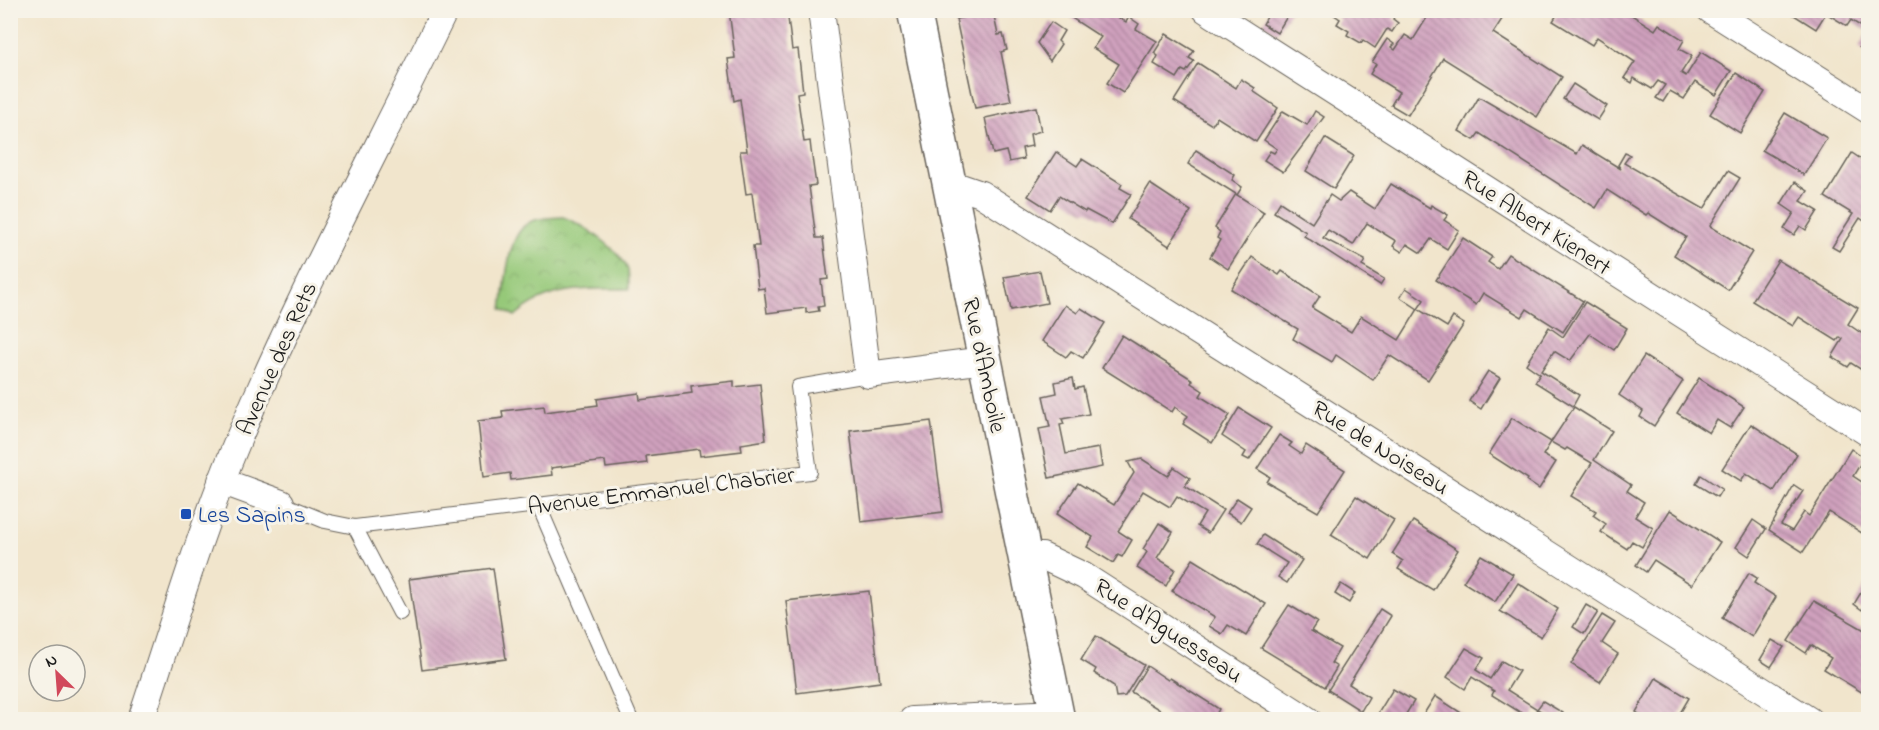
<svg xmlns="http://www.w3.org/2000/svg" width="1879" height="730" font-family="'Indie Flower',sans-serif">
  <defs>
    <pattern id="park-crowns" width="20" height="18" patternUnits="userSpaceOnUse" patternTransform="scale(1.5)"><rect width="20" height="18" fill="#96c979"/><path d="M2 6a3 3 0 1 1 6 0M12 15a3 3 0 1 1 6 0" fill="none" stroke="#81ac68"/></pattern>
    <pattern id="building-back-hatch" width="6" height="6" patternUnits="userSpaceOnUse" patternTransform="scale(1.5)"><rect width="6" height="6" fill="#d0a1be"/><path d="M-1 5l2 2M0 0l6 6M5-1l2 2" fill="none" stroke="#a8829a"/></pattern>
  </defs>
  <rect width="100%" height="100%" fill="#f7f3e8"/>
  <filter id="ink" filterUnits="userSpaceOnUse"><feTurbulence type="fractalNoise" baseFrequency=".0167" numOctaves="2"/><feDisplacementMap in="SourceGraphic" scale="12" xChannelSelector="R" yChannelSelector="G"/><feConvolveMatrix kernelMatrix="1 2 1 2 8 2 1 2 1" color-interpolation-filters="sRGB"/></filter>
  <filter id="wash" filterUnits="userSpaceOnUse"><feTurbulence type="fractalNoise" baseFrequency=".008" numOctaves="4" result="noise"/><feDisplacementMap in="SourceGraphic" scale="24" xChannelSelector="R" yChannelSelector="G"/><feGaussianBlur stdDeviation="1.35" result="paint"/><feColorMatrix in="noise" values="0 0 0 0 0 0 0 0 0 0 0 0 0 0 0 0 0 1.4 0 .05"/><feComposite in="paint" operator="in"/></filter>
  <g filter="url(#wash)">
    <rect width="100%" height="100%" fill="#f1e5cc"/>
    <path fill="url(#park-crowns)" stroke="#59724a" stroke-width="1.5" d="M563,217C583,224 620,249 628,270C629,275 629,283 629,289C586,288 549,286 515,316L502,309C506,285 506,234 530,222C540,217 552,218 563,217Z"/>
    <g id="blocks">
      <g fill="url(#building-back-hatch)">
        <path d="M729,10H787L792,50L798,49L803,92L797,93L804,142L810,141L811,150L816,185L809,186L816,238H823L828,279L821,280L824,306L818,307L819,311L806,313V308L767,313L764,288L758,289L753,246H759L752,193L746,194L740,151H747L740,99L734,101L728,59L735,58Z"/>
        <path d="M1066,10H1117L1114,15L1126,22L1129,17L1139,24L1136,29L1157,41L1123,93L1107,83L1119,64L1093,48L1101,37L1070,17L1071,14Z"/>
        <path d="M1271,10H1291L1277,33L1263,24Z"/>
        <path d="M1327,10H1388L1395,15L1393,19L1398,23L1392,32L1387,29L1375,48L1363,40L1361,43L1347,35L1349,31L1337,24L1340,19Z"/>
        <path d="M1426,10H1502L1506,13L1493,33L1562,77L1537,117L1443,58L1408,115L1391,105L1399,92L1370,74L1376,64L1372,62L1387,39L1394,44L1391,47L1395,50L1405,35L1413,40L1430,13Z"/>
        <path d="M1560,10H1624L1655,30L1659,24L1684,40L1679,49L1692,56L1681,73L1686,76L1701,52L1731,71L1716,95L1695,82L1684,99L1670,91L1663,102L1656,98L1665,85L1658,81L1652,89L1634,78L1632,83L1624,78L1635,62L1597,37L1592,45L1553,21Z"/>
        <path d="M1786,10H1868V31L1851,20L1847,26L1826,13L1816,29Z"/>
        <path d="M993,11L998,35L1003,34L1007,50L1001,52L1011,101L975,108L956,19Z"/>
        <path d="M1051,22L1064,31L1058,41L1061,44L1050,61L1037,43Z"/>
        <path d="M1868,32V53L1859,47Z"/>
        <path d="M1166,34L1194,51L1189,58L1194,61L1186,72L1182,70L1177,78L1154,64L1158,56L1154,53Z"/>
        <path d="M1198,63L1236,88L1241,79L1255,88L1253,91L1278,108L1256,142L1217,117L1212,125L1174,101Z"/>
        <path d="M1736,73L1765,92L1740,133L1710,114Z"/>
        <path d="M1573,84L1607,106L1598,120L1563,99Z"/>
        <path d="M1479,97L1577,154L1582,145L1621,169L1618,165L1625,153L1630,155L1624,163L1704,209L1728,171L1740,178L1710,226L1752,252L1728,290L1674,255L1686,237L1648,213L1646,215L1607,190L1596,208L1479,133L1474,140L1459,131Z"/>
        <path d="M1036,107L1041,131L1030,134L1032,146L1022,148L1024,159L1009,162L1006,151L993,154L985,118Z"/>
        <path d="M1283,111L1307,125L1315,111L1324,117L1283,172L1264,160L1270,151L1274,153L1277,149L1264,140Z"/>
        <path d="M1785,113L1827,138L1804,175L1762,150Z"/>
        <path d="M1325,138L1354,156L1334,189L1306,171Z"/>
        <path d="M1196,150L1235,175L1232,180L1242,187L1237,195L1264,212L1228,269L1210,257L1220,240L1217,238L1220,232L1215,228L1236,194L1188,164Z"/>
        <path d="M1056,152L1077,166L1082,159L1122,184L1120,188L1131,194L1112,224L1086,210L1085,212L1059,196L1050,210L1028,196Z"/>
        <path d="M1852,153L1868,164V224L1860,218L1839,251L1832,247L1853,214L1825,197Z"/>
        <path d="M1795,182L1808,191L1801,201L1818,211L1806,230L1800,226L1794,235L1784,229L1794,213L1781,204Z"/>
        <path d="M1150,184L1191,211L1169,246L1128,219Z"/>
        <path d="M1391,184L1430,208L1431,205L1448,215L1444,220L1459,230L1447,249L1431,239L1421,253L1407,244L1402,252L1393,246L1396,241L1367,223L1353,245L1328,230L1323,238L1365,260L1362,266L1384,279L1380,285L1304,236L1306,232L1274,212L1280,202L1312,223L1330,195L1339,201L1349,192L1375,209Z"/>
        <path d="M1463,238L1492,257L1488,262L1498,269L1508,254L1583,301L1563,332L1527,309L1522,317L1483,293L1476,305L1436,280Z"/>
        <path d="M1252,257L1279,275L1282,271L1320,296L1312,308L1351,332L1361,316L1399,340L1418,309L1447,327L1453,317L1464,324L1428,380L1389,355L1373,380L1336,355L1332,362L1293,339L1298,329L1231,289Z"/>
        <path d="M1778,260L1858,308L1848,324L1861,333L1863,330L1868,333V367L1865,372L1851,363L1848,367L1832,357L1843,339L1840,337L1837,341L1799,317L1793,326L1752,301Z"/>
        <path d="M1040,271L1047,303L1011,310L1004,277Z"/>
        <path d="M1406,288L1424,300L1418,309L1400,297Z"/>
        <path d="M1585,302L1627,328L1614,350L1590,334L1570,361L1554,351L1541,371L1579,395L1573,406L1535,382L1540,374L1526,364L1549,327L1563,337Z"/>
        <path d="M1065,305L1077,313L1081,308L1105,323L1083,358L1071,351L1066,357L1042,341Z"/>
        <path d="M1122,335L1193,380L1191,383L1203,391L1200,396L1230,415L1212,443L1183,424L1188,416L1175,407L1172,412L1102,368Z"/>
        <path d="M1644,356L1683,381L1654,426L1640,417L1643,411L1619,395Z"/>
        <path d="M1488,371L1500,378L1481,409L1469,401Z"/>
        <path d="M1073,378L1075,389L1083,387L1089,414L1062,419L1064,424L1060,425L1066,454L1099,448L1102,467L1049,478L1039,429L1050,427L1043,396L1057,393L1055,382Z"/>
        <path d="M1699,378L1744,407L1730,428L1717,420L1709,433L1677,413Z"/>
        <path d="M734,381V387L760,384L766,440L741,444L742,451L700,456L699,449L646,456L647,463L606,468L605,461L551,468L552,475L511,480L510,473L484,477L478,421L503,418L502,411L544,406L545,412L598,405L597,399L639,393L640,400L692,393L691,386Z"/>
        <path d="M1574,407L1612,431L1594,460L1631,485L1627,491L1644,502L1635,517L1653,528L1642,547L1632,541L1627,549L1601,532L1606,524L1593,515L1596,511L1571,496L1592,463L1567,448L1565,450L1551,442L1543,455L1556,462L1539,489L1527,481L1528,479L1489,454L1512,418L1551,442Z"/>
        <path d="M1239,408L1271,428L1249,460L1243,457L1246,452L1222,436Z"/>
        <path d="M931,421L943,512L861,522L850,431Z"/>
        <path d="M1751,424L1797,454L1774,491L1746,473L1741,481L1722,469Z"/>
        <path d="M1279,435L1292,443L1289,446L1301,454L1306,445L1345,470L1318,512L1267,482L1270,477L1257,469Z"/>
        <path d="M1851,449L1864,458L1853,476L1868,486V537L1829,512L1803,552L1769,530L1794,485L1803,491L1781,525L1792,531L1804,512L1809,516Z"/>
        <path d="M1142,459L1168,476L1174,467L1190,478L1185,486L1223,510L1208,533L1197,526L1205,513L1177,496L1170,507L1143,491L1118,531L1132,540L1122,557L1118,555L1113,563L1087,547L1093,537L1057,514L1078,483L1114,505L1134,473L1128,462Z"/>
        <path d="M1701,475L1722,489L1717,497L1696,484Z"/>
        <path d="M1356,496L1394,520L1370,559L1331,535Z"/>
        <path d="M1237,498L1251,507L1241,522L1227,513Z"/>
        <path d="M1670,510L1720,542L1692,585L1654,560L1646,572L1636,565Z"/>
        <path d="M1753,520L1766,529L1749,556L1736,547Z"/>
        <path d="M1413,521L1458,550L1433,590L1398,569L1403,561L1392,554Z"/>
        <path d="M1159,523L1173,532L1157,558L1175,569L1166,586L1137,568L1147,552L1143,549Z"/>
        <path d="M1263,535L1302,560L1287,583L1278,577L1287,563L1257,544Z"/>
        <path d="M1481,555L1513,574L1495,602L1463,582Z"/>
        <path d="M1193,559L1266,604L1246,636L1228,625L1222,634L1209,626L1215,617L1172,591Z"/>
        <path d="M493,568L506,659L422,670L409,579Z"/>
        <path d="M1749,573L1757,578L1754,583L1776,597L1752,637L1722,618Z"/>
        <path d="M1868,581V600L1862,610L1854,604Z"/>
        <path d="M1518,583L1558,609L1541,637L1500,611Z"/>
        <path d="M1341,584L1355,593L1349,603L1335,594Z"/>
        <path d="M869,591L880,682L797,693L786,601Z"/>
        <path d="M1814,601L1868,632V684L1863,693L1824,669L1831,658L1811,645L1806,653L1788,641Z"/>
        <path d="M1289,605L1317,622L1311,631L1340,648L1331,663L1337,667L1325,687L1261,648Z"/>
        <path d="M1586,605L1598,612L1584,634L1573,627Z"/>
        <path d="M1380,609L1391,616L1349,684L1369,697L1361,711L1328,690Z"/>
        <path d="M1602,615L1615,623L1602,643L1618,654L1600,682L1571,664Z"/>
        <path d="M1096,636L1144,665L1125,696L1116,697L1114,686L1094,673L1096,669L1081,660Z"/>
        <path d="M1772,640L1784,647L1771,667L1760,660Z"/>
        <path d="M1466,648L1484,658L1476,670L1490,679L1502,661L1519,671L1507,690L1537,709L1543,701L1563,713L1558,720L1537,709L1531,719L1492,695L1494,691L1472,677L1465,689L1447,677Z"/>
        <path d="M1147,666L1168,680L1170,678L1219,709L1213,720H1165L1168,715L1131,692Z"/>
        <path d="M1656,678L1689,698L1676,720H1648L1636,712Z"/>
        <path d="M1393,689L1414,701L1406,714L1415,720H1374Z"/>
        <path d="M1435,696L1472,720H1420Z"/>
      </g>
    </g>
  </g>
  <g filter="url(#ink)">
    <use href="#blocks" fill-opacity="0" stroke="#67625a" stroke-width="1.5"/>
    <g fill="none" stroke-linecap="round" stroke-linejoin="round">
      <defs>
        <g id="service">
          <path d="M281,503L325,521L355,527L810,472L798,387L868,375"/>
          <path d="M538,504L631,720"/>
          <path d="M355,527L400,613"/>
        </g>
        <g id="minor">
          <path d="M821,10L868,375L985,360"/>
          <path d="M1206,10L1868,433"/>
          <path d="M1710,10L1868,110"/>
          <path d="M949,183L981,194L1809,720"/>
          <path d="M221,481L281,503"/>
          <path d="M1024,556H1042L1084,576L1308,720"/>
          <path d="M141,720C172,627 199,534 236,445C298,296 375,155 445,10"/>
          <path d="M912,720L1057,713"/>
        </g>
        <path id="tertiary" d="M914,10L1058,720"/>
      </defs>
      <use href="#service" stroke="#67625a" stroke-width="16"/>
      <use href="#minor" stroke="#67625a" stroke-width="28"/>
      <use href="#tertiary" stroke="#67625a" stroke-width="36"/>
      <use href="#service" stroke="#fff" stroke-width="14"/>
      <use href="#minor" stroke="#fff" stroke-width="26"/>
      <use href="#tertiary" stroke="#fff" stroke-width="33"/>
    </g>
  </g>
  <rect fill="#1a4fb4" stroke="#f7f3e8" stroke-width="2" x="180" y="508" width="12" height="12" rx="3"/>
  <g text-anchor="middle" stroke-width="6" stroke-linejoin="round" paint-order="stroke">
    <g font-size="24" fill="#1c1c1c" stroke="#f7f3e8">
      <text transform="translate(1537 222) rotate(33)" y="8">Rue Albert Kienert</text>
      <text transform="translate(276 358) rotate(-66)" y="8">Avenue des Rets</text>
      <text transform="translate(985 365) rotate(78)" y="8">Rue d'Amboile</text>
      <text transform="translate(1381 447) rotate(32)" y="8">Rue de Noiseau</text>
      <text transform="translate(661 490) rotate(-7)" y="8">Avenue Emmanuel Chabrier</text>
      <text transform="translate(1169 630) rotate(33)" y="8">Rue d'Aguesseau</text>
    </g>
    <g font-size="24" fill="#164399" stroke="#f7f3e8" text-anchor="start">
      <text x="198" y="522">Les Sapins</text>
    </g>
  </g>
  <rect width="1879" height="730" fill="none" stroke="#f7f3e8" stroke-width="36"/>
  <g transform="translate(57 673) rotate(335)"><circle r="28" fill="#f7f3e8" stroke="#9f9d96" stroke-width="1.5"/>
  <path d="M0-4.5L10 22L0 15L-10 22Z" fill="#d1495b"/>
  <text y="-9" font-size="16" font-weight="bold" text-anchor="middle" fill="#1c1c1c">N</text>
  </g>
</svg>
